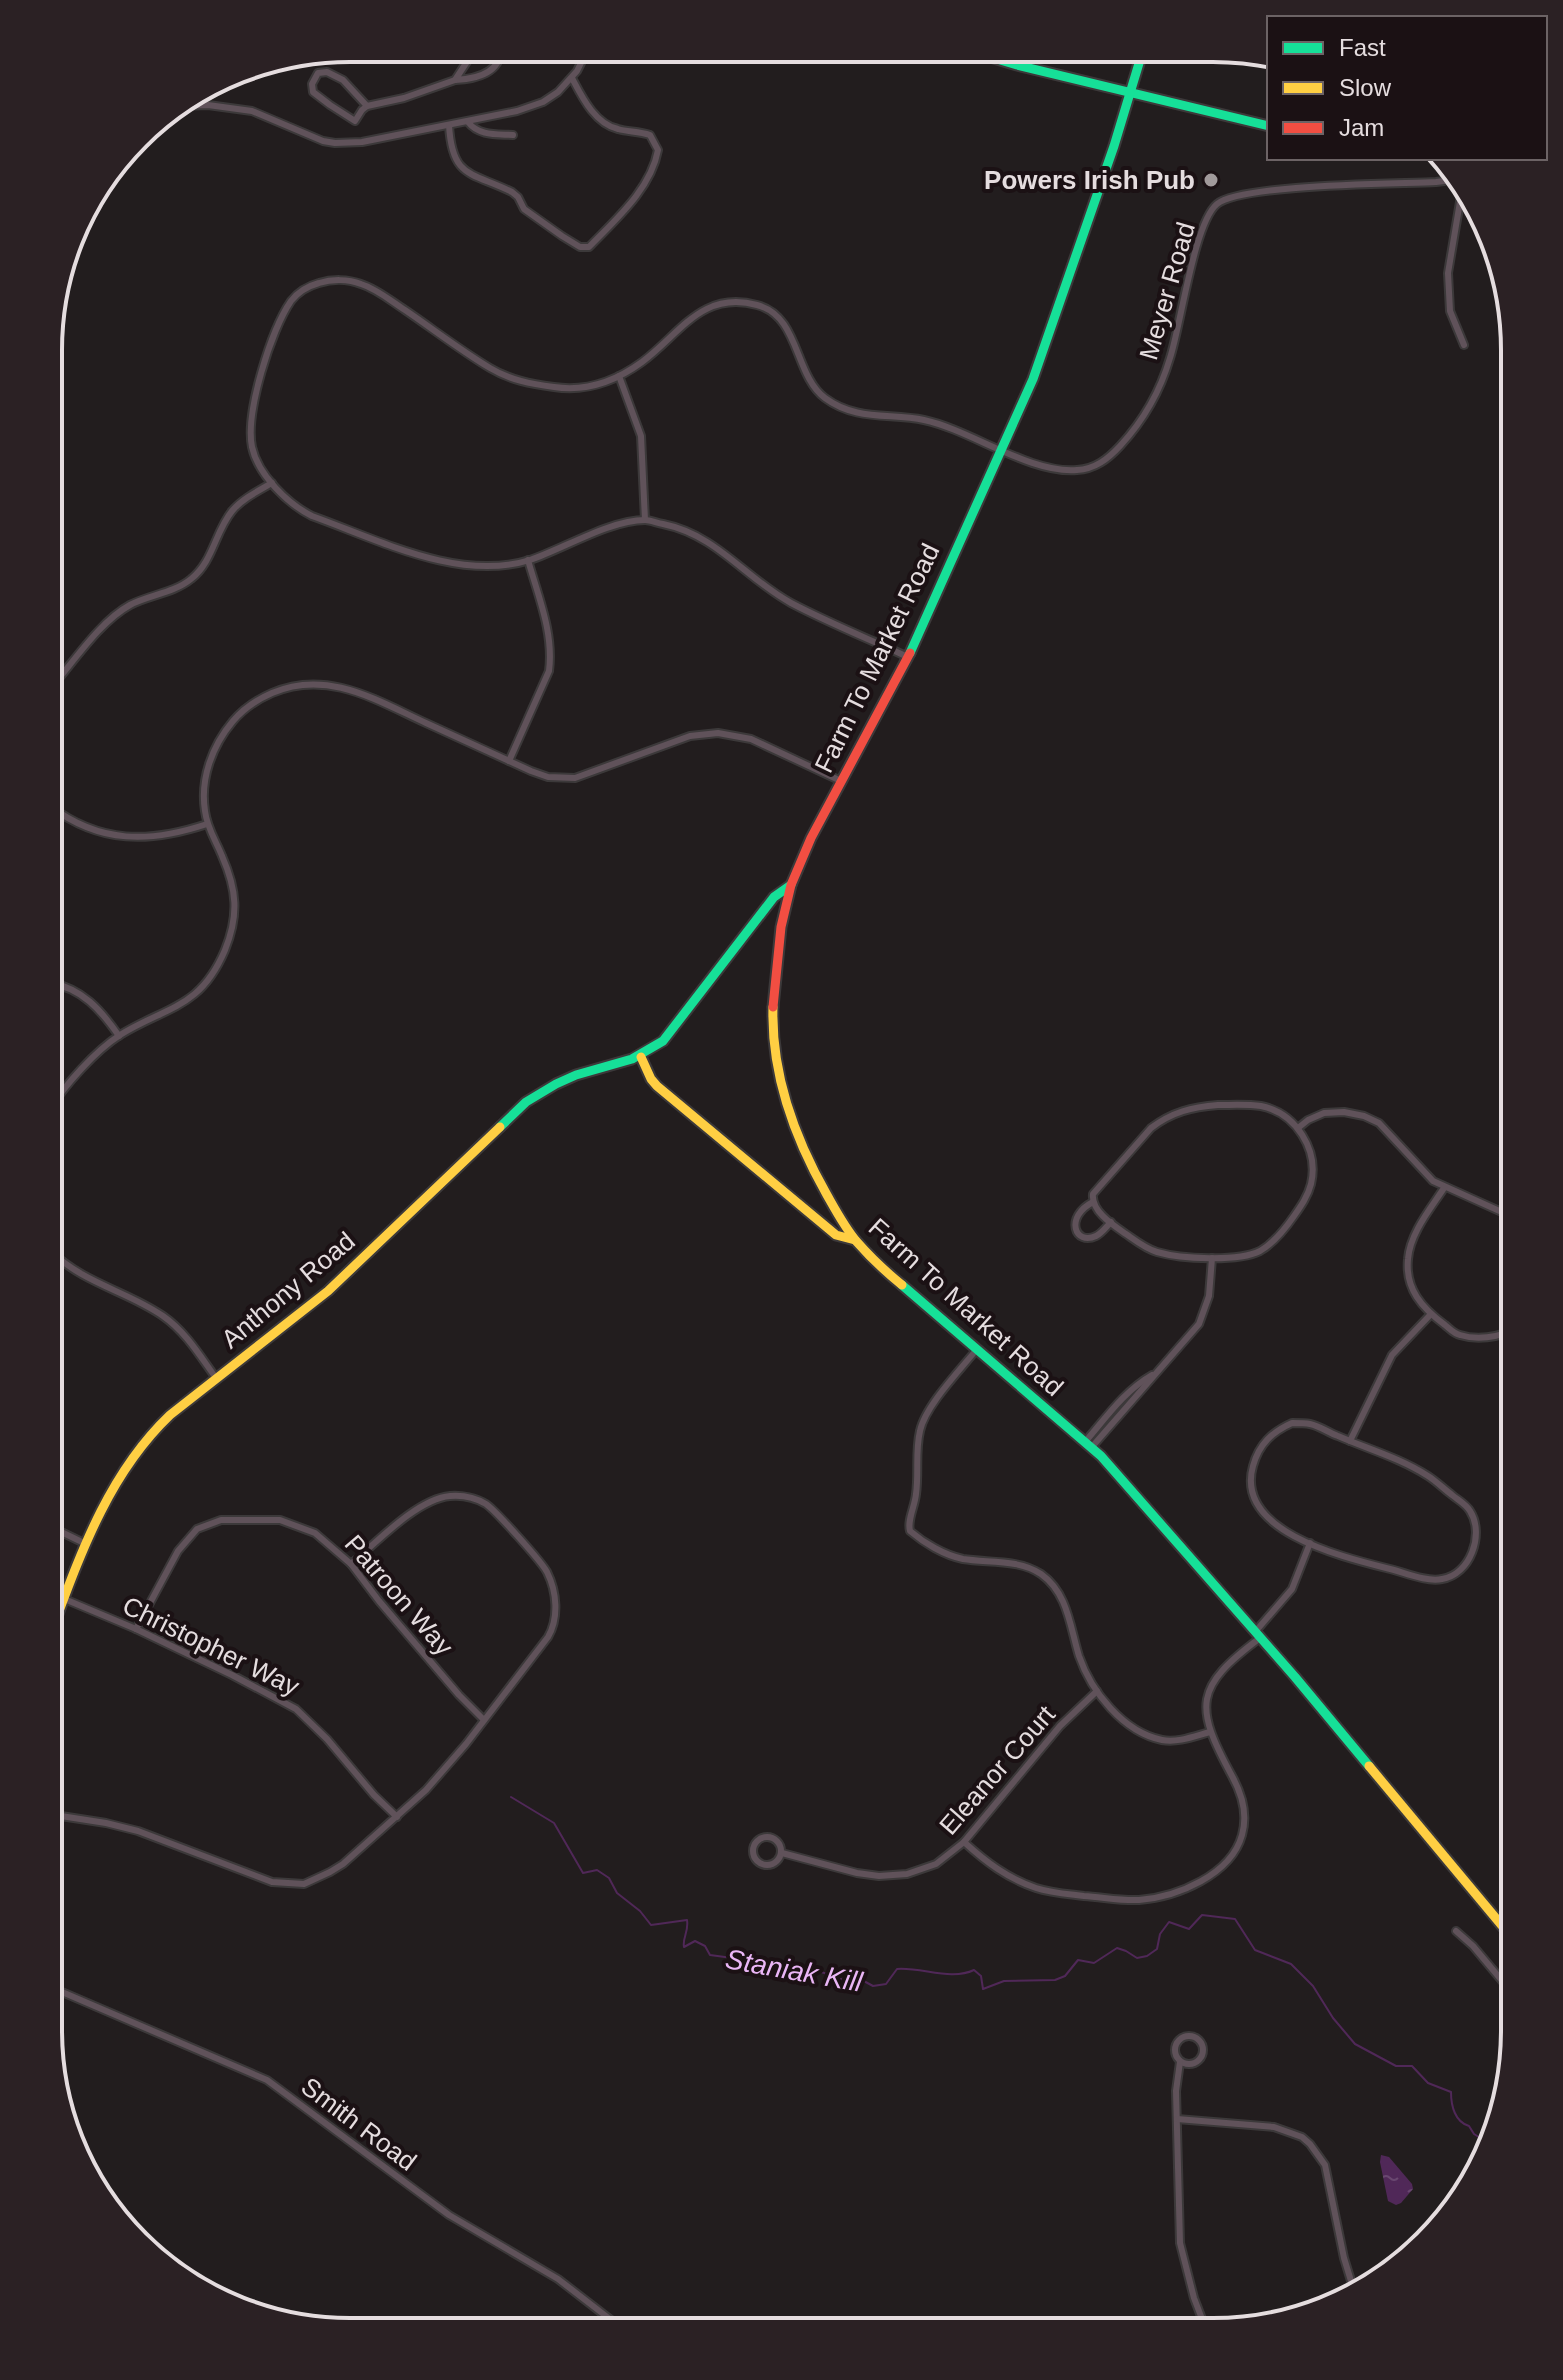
<svg xmlns="http://www.w3.org/2000/svg" width="1563" height="2380" font-family="Helvetica,sans-serif">
  <defs>
    <pattern id="water-ripples" width="26" height="14" patternUnits="userSpaceOnUse" patternTransform="scale(2)"><rect width="26" height="14" fill="#502858"/><path d="M2 4q2-2 4 0t4 0M15 11q2-2 4 0t4 0" fill="none" stroke="#694770"/></pattern>
  </defs>
  <rect width="100%" height="100%" fill="#221d1e"/>
  <path fill="url(#water-ripples)" d="M1381,2155L1389,2157L1412,2184L1413,2189L1401,2203L1396,2205L1388,2201L1380,2162Z"/>
  <g fill="none" stroke-linecap="round" stroke-linejoin="round">
    <path stroke="#502858" stroke-width="2" d="M511,1797L554,1823L583,1873L597,1870L609,1878L617,1893L640,1911L651,1925L687,1920C689,1932 682,1938 684,1947L695,1941L705,1946L710,1955L813,1969L855,1984L862,1980L873,1986L886,1984L897,1969C922,1967 951,1981 974,1970L981,1976L983,1989L1004,1981L1055,1980L1065,1976L1078,1960L1094,1963L1117,1948L1126,1951L1137,1958L1147,1956L1157,1949L1160,1934L1169,1922L1189,1929L1202,1915L1235,1919L1255,1950L1291,1964L1313,1986L1333,2018L1355,2044L1396,2066H1412L1428,2083L1451,2092C1451,2106 1455,2122 1469,2126L1474,2134L1490,2144"/>
    <defs>
      <g id="street">
        <path d="M476,48L455,80C476,79 501,73 501,48"/>
        <path d="M1017,65L1023,50"/>
        <path d="M327,72L343,80L367,106L362,110L355,121L330,105L313,92L312,84L318,73Z"/>
        <path d="M180,106L208,105L252,111L323,141L335,143L362,142L517,111L543,102L558,92L577,71L588,49"/>
        <path d="M367,106L404,98L455,80"/>
        <path d="M468,122C479,136 496,134 513,135"/>
        <path d="M449,125C452,179 472,172 512,192L518,197L524,209L562,236L580,247H589C615,220 651,189 658,150L650,135C639,131 628,132 618,129C595,124 582,97 572,78"/>
        <path d="M1463,184L1448,273L1450,311L1464,345"/>
        <path d="M619,376L641,436L645,520"/>
        <path d="M908,657C869,639 829,623 791,603C745,578 717,535 663,524C657,523 650,520 645,520C610,520 563,549 530,560C459,582 379,540 312,516C288,504 258,475 252,447C245,413 271,330 291,301C298,292 308,286 319,283C332,279 348,279 361,284C377,289 391,301 405,310C433,329 460,350 490,368C510,380 531,384 554,387C587,392 616,381 642,362C680,334 702,290 757,305C800,316 794,375 825,398C856,421 889,413 924,420C971,430 1030,474 1077,470C1095,469 1108,459 1120,446C1144,420 1160,392 1170,358C1181,325 1194,223 1217,204C1241,184 1397,184 1436,182L1444,181L1457,174"/>
        <path d="M50,689C73,663 99,622 130,605C149,595 174,593 191,579C213,562 215,532 232,511C242,499 258,491 272,483"/>
        <path d="M509,761L549,671C554,633 538,596 528,560"/>
        <path d="M50,806C100,844 150,843 207,824"/>
        <path d="M50,983C82,988 101,1010 119,1036"/>
        <path d="M1218,1105C1232,1105 1247,1104 1261,1106C1296,1113 1319,1150 1311,1184C1308,1196 1301,1206 1294,1216C1285,1229 1274,1243 1260,1251C1238,1262 1181,1259 1157,1252C1146,1249 1136,1241 1126,1234C1113,1225 1091,1211 1093,1194L1151,1128C1172,1112 1192,1107 1218,1105Z"/>
        <path d="M49,1110C65,1085 95,1051 120,1035C167,1006 200,1009 225,950C239,915 237,890 222,856C216,841 207,828 205,811C200,779 212,746 233,721C244,708 256,700 272,693C327,669 376,700 426,723C461,739 496,755 531,771L548,777L575,778L690,736L718,733L751,739L841,781"/>
        <path d="M1298,1128L1308,1120L1324,1113L1344,1112L1364,1116L1379,1123L1433,1181L1515,1218"/>
        <path d="M1444,1188C1431,1208 1410,1233 1408,1259C1405,1289 1422,1308 1445,1325C1450,1329 1454,1334 1460,1335C1479,1341 1497,1337 1515,1330"/>
        <path d="M1093,1202C1064,1217 1075,1246 1096,1236C1102,1233 1106,1227 1111,1222"/>
        <path d="M49,1250C86,1285 125,1290 163,1316C186,1332 200,1356 216,1378"/>
        <path d="M977,1349C961,1369 925,1406 920,1431C915,1452 919,1473 916,1494C915,1506 907,1520 910,1531C924,1543 944,1555 963,1559C988,1563 1019,1559 1041,1574C1068,1593 1070,1627 1079,1656C1091,1691 1123,1732 1162,1740C1178,1743 1195,1736 1210,1732"/>
        <path d="M1292,1423C1298,1423 1305,1423 1310,1424C1320,1426 1329,1433 1338,1436C1368,1449 1400,1458 1428,1476C1436,1481 1444,1489 1452,1495C1458,1500 1466,1504 1470,1511C1485,1534 1470,1575 1442,1579C1428,1582 1408,1574 1394,1570C1347,1558 1234,1533 1253,1466C1259,1444 1272,1432 1292,1423Z"/>
        <path d="M1350,1441L1392,1355L1431,1314"/>
        <path d="M1085,1442C1105,1419 1124,1391 1152,1375"/>
        <path d="M1091,1448L1199,1324L1209,1296L1212,1258"/>
        <path d="M49,1526L84,1543"/>
        <path d="M62,1598L136,1629L232,1675L296,1709L327,1739L374,1795L397,1817"/>
        <path d="M136,1629L178,1551L197,1529L221,1520H280L315,1533L351,1564L379,1601L459,1695L484,1720"/>
        <path d="M1255,1632L1292,1589L1310,1543"/>
        <path d="M48,1814L106,1823L138,1831L272,1882L304,1884L330,1872L343,1864L426,1790L466,1744L548,1637C559,1618 557,1592 547,1572C541,1561 496,1511 486,1504C476,1498 462,1495 450,1496C417,1499 376,1543 351,1564"/>
        <circle cx="767" cy="1851" r="14"/>
        <path d="M964,1842C986,1862 1007,1878 1036,1888C1051,1893 1068,1894 1084,1896C1102,1897 1121,1901 1139,1900C1177,1897 1231,1875 1242,1835C1248,1814 1242,1794 1232,1776C1194,1706 1194,1687 1260,1638"/>
        <path d="M782,1853L857,1873L879,1876L907,1874L936,1864L964,1842L1060,1726L1097,1691"/>
        <path d="M1456,1931L1473,1946L1514,1995"/>
        <path d="M48,1986L267,2080L449,2215L558,2279L624,2330"/>
        <circle cx="1189" cy="2050" r="14"/>
        <path d="M1180,2062L1176,2091L1180,2243L1194,2298L1207,2332"/>
        <path d="M1177,2119L1274,2127L1302,2137L1310,2144L1325,2165L1344,2258L1355,2294"/>
      </g>
      <g id="fast">
        <path d="M967,50L1017,65L1269,126"/>
        <path d="M910,653L1033,379L1114,146L1143,50"/>
        <path d="M500,1127L526,1102L556,1084L576,1075L632,1059L663,1041L774,897L791,885"/>
        <path d="M902,1285L1101,1456L1295,1677L1369,1766"/>
      </g>
      <g id="slow">
        <path d="M773,1007C771,1074 794,1137 827,1195C836,1211 845,1228 857,1242C871,1258 886,1272 902,1285"/>
        <path d="M641,1057L651,1079L657,1086L836,1235L855,1240"/>
        <path d="M49,1638C79,1558 107,1475 170,1415L328,1291L500,1127"/>
        <path d="M1369,1766L1514,1940"/>
      </g>
      <g id="jam">
        <path d="M1438,158L1446,159"/>
        <path d="M773,1007L781,927L791,885L811,838L910,653"/>
        <path d="M48,1983V2032"/>
      </g>
    </defs>
    <use href="#street" stroke="#3c393a" stroke-width="10"/>
    <use href="#fast" stroke="#3c393a" stroke-width="13"/>
    <use href="#slow" stroke="#3c393a" stroke-width="13"/>
    <use href="#jam" stroke="#3c393a" stroke-width="13"/>
    <use href="#street" stroke="#60525a" stroke-width="6"/>
    <use href="#fast" stroke="#16e098" stroke-width="9"/>
    <use href="#slow" stroke="#ffcf43" stroke-width="9"/>
    <use href="#jam" stroke="#f24e42" stroke-width="9"/>
  </g>
  <circle fill="#a19a9b" stroke="#1b1114" stroke-width="3" cx="1211" cy="180" r="8"/>
  <g text-anchor="middle" stroke-width="8" stroke-linejoin="round" paint-order="stroke">
    <g font-size="26" font-weight="bold" fill="#e5dddf" stroke="#1b1114" text-anchor="end">
      <text x="1195" y="189">Powers Irish Pub</text>
    </g>
    <g font-size="26" fill="#e5dddf" stroke="#1b1114">
      <text transform="translate(1167 291) rotate(-74)" y="9">Meyer Road</text>
      <text transform="translate(877 658) rotate(-64)" y="9">Farm To Market Road</text>
      <text transform="translate(288 1290) rotate(-40)" y="9">Anthony Road</text>
      <text transform="translate(966 1307) rotate(42)" y="9">Farm To Market Road</text>
      <text transform="translate(399 1595) rotate(49)" y="9">Patroon Way</text>
      <text transform="translate(211 1646) rotate(26)" y="9">Christopher Way</text>
      <text transform="translate(997 1770) rotate(-49)" y="9">Eleanor Court</text>
      <text transform="translate(359 2124) rotate(37)" y="9">Smith Road</text>
    </g>
    <g font-size="28" font-style="italic" fill="#eab6f6" stroke="#1b1114">
      <text transform="translate(794 1970) rotate(10)" y="10">Staniak Kill</text>
    </g>
  </g>
  <path d="M0 0H1563V2380H0ZM350 62H1213A288 288 0 0 1 1501 350V2030A288 288 0 0 1 1213 2318H350A288 288 0 0 1 62 2030V350A288 288 0 0 1 350 62Z" fill="#2b2124" fill-rule="evenodd"/>
  <path fill="none" stroke="#e5dddf" stroke-width="4" d="M350 62H1213A288 288 0 0 1 1501 350V2030A288 288 0 0 1 1213 2318H350A288 288 0 0 1 62 2030V350A288 288 0 0 1 350 62Z"/>
  <rect x="1267" y="16" width="280" height="144" fill="#1b1114" stroke="#6c6365" stroke-width="2"/>
  <rect x="1283" y="42" width="40" height="12" fill="#16e098" stroke="#6c6365" stroke-width="2"/>
  <text x="1339" y="56" font-size="24" fill="#e5dddf">Fast</text>
  <rect x="1283" y="82" width="40" height="12" fill="#ffcf43" stroke="#6c6365" stroke-width="2"/>
  <text x="1339" y="96" font-size="24" fill="#e5dddf">Slow</text>
  <rect x="1283" y="122" width="40" height="12" fill="#f24e42" stroke="#6c6365" stroke-width="2"/>
  <text x="1339" y="136" font-size="24" fill="#e5dddf">Jam</text>
</svg>
